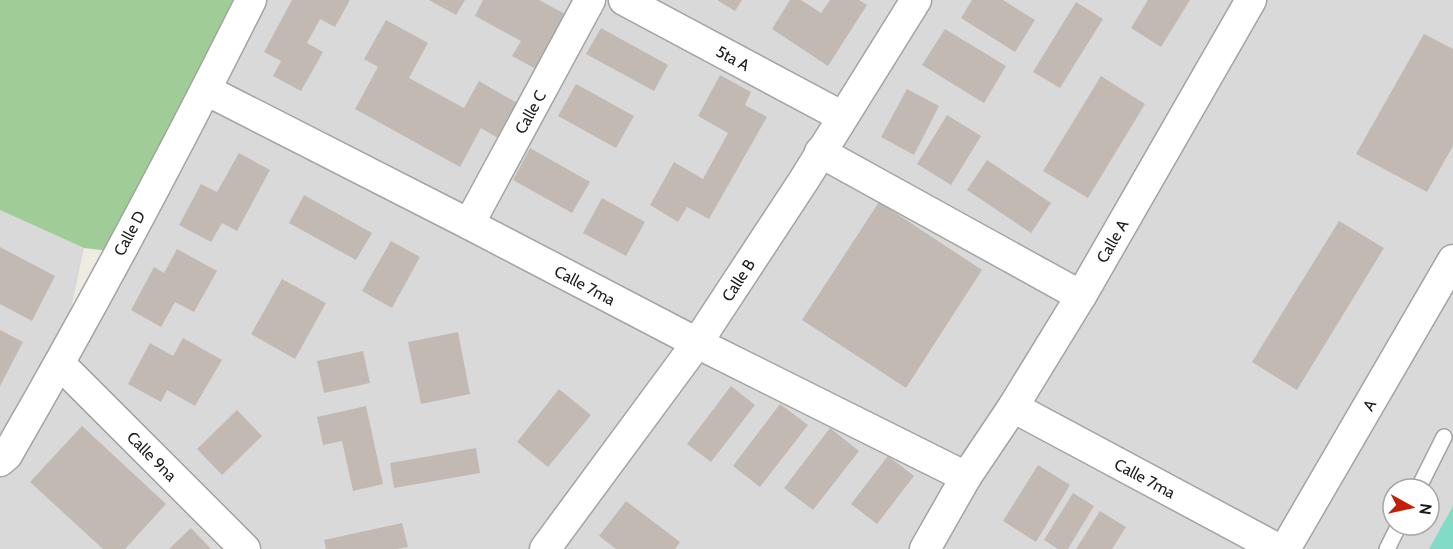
<svg xmlns="http://www.w3.org/2000/svg" width="1453" height="549" font-family="Cabin,sans-serif">
  <rect width="100%" height="100%" fill="#edebe2"/>
  <path fill="#dad9d9" fill-rule="evenodd" d="M250,0H1453V549H0V210L84,248L60,361ZM1393,489H1429V525H1393Z"/>
  <path fill="#a0cc98" d="M0,0H251L110,251L84,248L0,210Z"/>
  <path fill="#82dbc4" d="M1453,506V549H1429Z"/>
  <g fill="#c2bab2">
    <path d="M292,0H350L335,27L320,19L307,43L323,52L301,91L273,76L281,61L264,52Z"/>
    <path d="M429,0H465L456,15Z"/>
    <path d="M483,0H539L567,15L538,70L512,56L521,41L475,16Z"/>
    <path d="M717,0H742L735,11Z"/>
    <path d="M790,0H801L821,13L830,0H859L867,5L828,66L772,29Z"/>
    <path d="M972,0H1003L1035,20L1015,52L961,18Z"/>
    <path d="M1148,0H1190L1161,47L1131,28Z"/>
    <path d="M1076,2L1103,19L1060,88L1033,72Z"/>
    <path d="M386,20L428,43L409,78L464,108L479,81L517,103L498,138L481,128L460,167L355,109L378,67L364,59Z"/>
    <path d="M601,28L668,65L654,91L586,54Z"/>
    <path d="M945,29L1006,66L984,103L922,65Z"/>
    <path d="M1424,34L1453,49V146L1427,192L1356,154Z"/>
    <path d="M720,75L751,92L745,105L767,117L709,219L687,207L678,222L650,205L674,162L703,179L728,133L698,116Z"/>
    <path d="M1101,76L1145,104L1088,198L1043,171Z"/>
    <path d="M576,84L634,116L616,148L558,116Z"/>
    <path d="M907,89L939,106L914,155L881,137Z"/>
    <path d="M947,115L981,136L951,185L917,164Z"/>
    <path d="M530,148L590,182L572,213L513,180Z"/>
    <path d="M239,153L270,170L237,231L222,223L211,242L179,225L201,184L217,192Z"/>
    <path d="M987,160L1051,203L1031,233L967,190Z"/>
    <path d="M304,195L372,233L356,260L289,223Z"/>
    <path d="M602,198L645,222L626,256L583,233Z"/>
    <path d="M879,202L982,270L906,388L802,320Z"/>
    <path d="M1339,221L1384,248L1297,390L1252,362Z"/>
    <path d="M391,241L420,257L392,308L362,291Z"/>
    <path d="M0,247L55,276L32,321L0,304Z"/>
    <path d="M177,249L217,271L194,312L175,302L161,327L131,310L154,267L164,273Z"/>
    <path d="M282,279L326,303L295,359L251,334Z"/>
    <path d="M0,330L23,342L0,386Z"/>
    <path d="M458,332L470,394L421,404L408,342Z"/>
    <path d="M183,338L222,360L195,406L167,390L161,402L128,384L150,343L173,356Z"/>
    <path d="M363,351L370,383L324,393L317,361Z"/>
    <path d="M731,386L755,405L711,462L687,444Z"/>
    <path d="M559,389L591,415L548,467L517,442Z"/>
    <path d="M780,404L808,425L760,487L733,466Z"/>
    <path d="M366,406L383,484L353,491L342,441L323,445L317,417Z"/>
    <path d="M237,410L262,436L222,475L197,449Z"/>
    <path d="M82,426L166,504L125,549H103L30,482Z"/>
    <path d="M830,428L859,451L813,510L784,488Z"/>
    <path d="M476,448L480,473L394,488L390,463Z"/>
    <path d="M888,456L914,476L877,524L851,504Z"/>
    <path d="M1038,465L1070,485L1036,542L1003,521Z"/>
    <path d="M1073,493L1094,506L1068,549H1058L1044,540Z"/>
    <path d="M626,501L680,542L675,549H616L599,536Z"/>
    <path d="M1100,511L1126,527L1112,549H1076Z"/>
    <path d="M402,523L408,547L397,549H326L324,540Z"/>
    <path d="M191,528L211,549H169Z"/>
  </g>
  <g fill="none" stroke-linecap="round" stroke-linejoin="round">
    <defs>
      <g id="lane">
        <path d="M1418,489L1444,437"/>
        <path d="M1387,549L1399,525"/>
      </g>
      <g id="street">
        <path d="M624,0L843,117"/>
        <path d="M206,90L469,224L697,343L966,477"/>
        <path d="M820,152L1081,296"/>
        <path d="M469,224L590,0"/>
        <path d="M60,364L245,549"/>
        <path d="M1013,407L1278,549"/>
        <path d="M0,461L7,455C93,306 174,154 251,0"/>
        <path d="M545,549L697,343L804,180L916,0"/>
        <path d="M925,549L966,477L1013,407L1081,296L1251,0"/>
        <path d="M1285,549L1453,260"/>
      </g>
    </defs>
    <use href="#lane" stroke="#a3a3a3" stroke-width="18"/>
    <use href="#street" stroke="#a3a3a3" stroke-width="33"/>
    <use href="#lane" stroke="#fff" stroke-width="15"/>
    <use href="#street" stroke="#fff" stroke-width="30"/>
  </g>
  <g text-anchor="middle" stroke-width="6" stroke-linejoin="round" paint-order="stroke">
    <g font-size="16" fill="#1c1c1c" stroke="#fff">
      <text transform="translate(733 58) rotate(28)" y="6">5ta A</text>
      <text transform="translate(530 112) rotate(-61)" y="6">Calle C</text>
      <text transform="translate(129 233) rotate(-62)" y="6">Calle D</text>
      <text transform="translate(1112 241) rotate(-60)" y="6">Calle A</text>
      <text transform="translate(738 280) rotate(-57)" y="6">Calle B</text>
      <text transform="translate(585 285) rotate(28)" y="6">Calle 7ma</text>
      <text transform="translate(1369 405) rotate(-60)" y="6">A</text>
      <text transform="translate(152 456) rotate(45)" y="6">Calle 9na</text>
      <text transform="translate(1145 478) rotate(28)" y="6">Calle 7ma</text>
    </g>
  </g>
  <g transform="translate(1411 507) rotate(98)"><circle r="28" fill="#ffffff" stroke="#a4a4a4" stroke-width="1.5"/>
  <path d="M0-4.5L10 22L0 15L-10 22Z" fill="#c31f06"/>
  <text y="-9" font-size="16" font-weight="bold" text-anchor="middle" fill="#1c1c1c">N</text>
  </g>
</svg>
